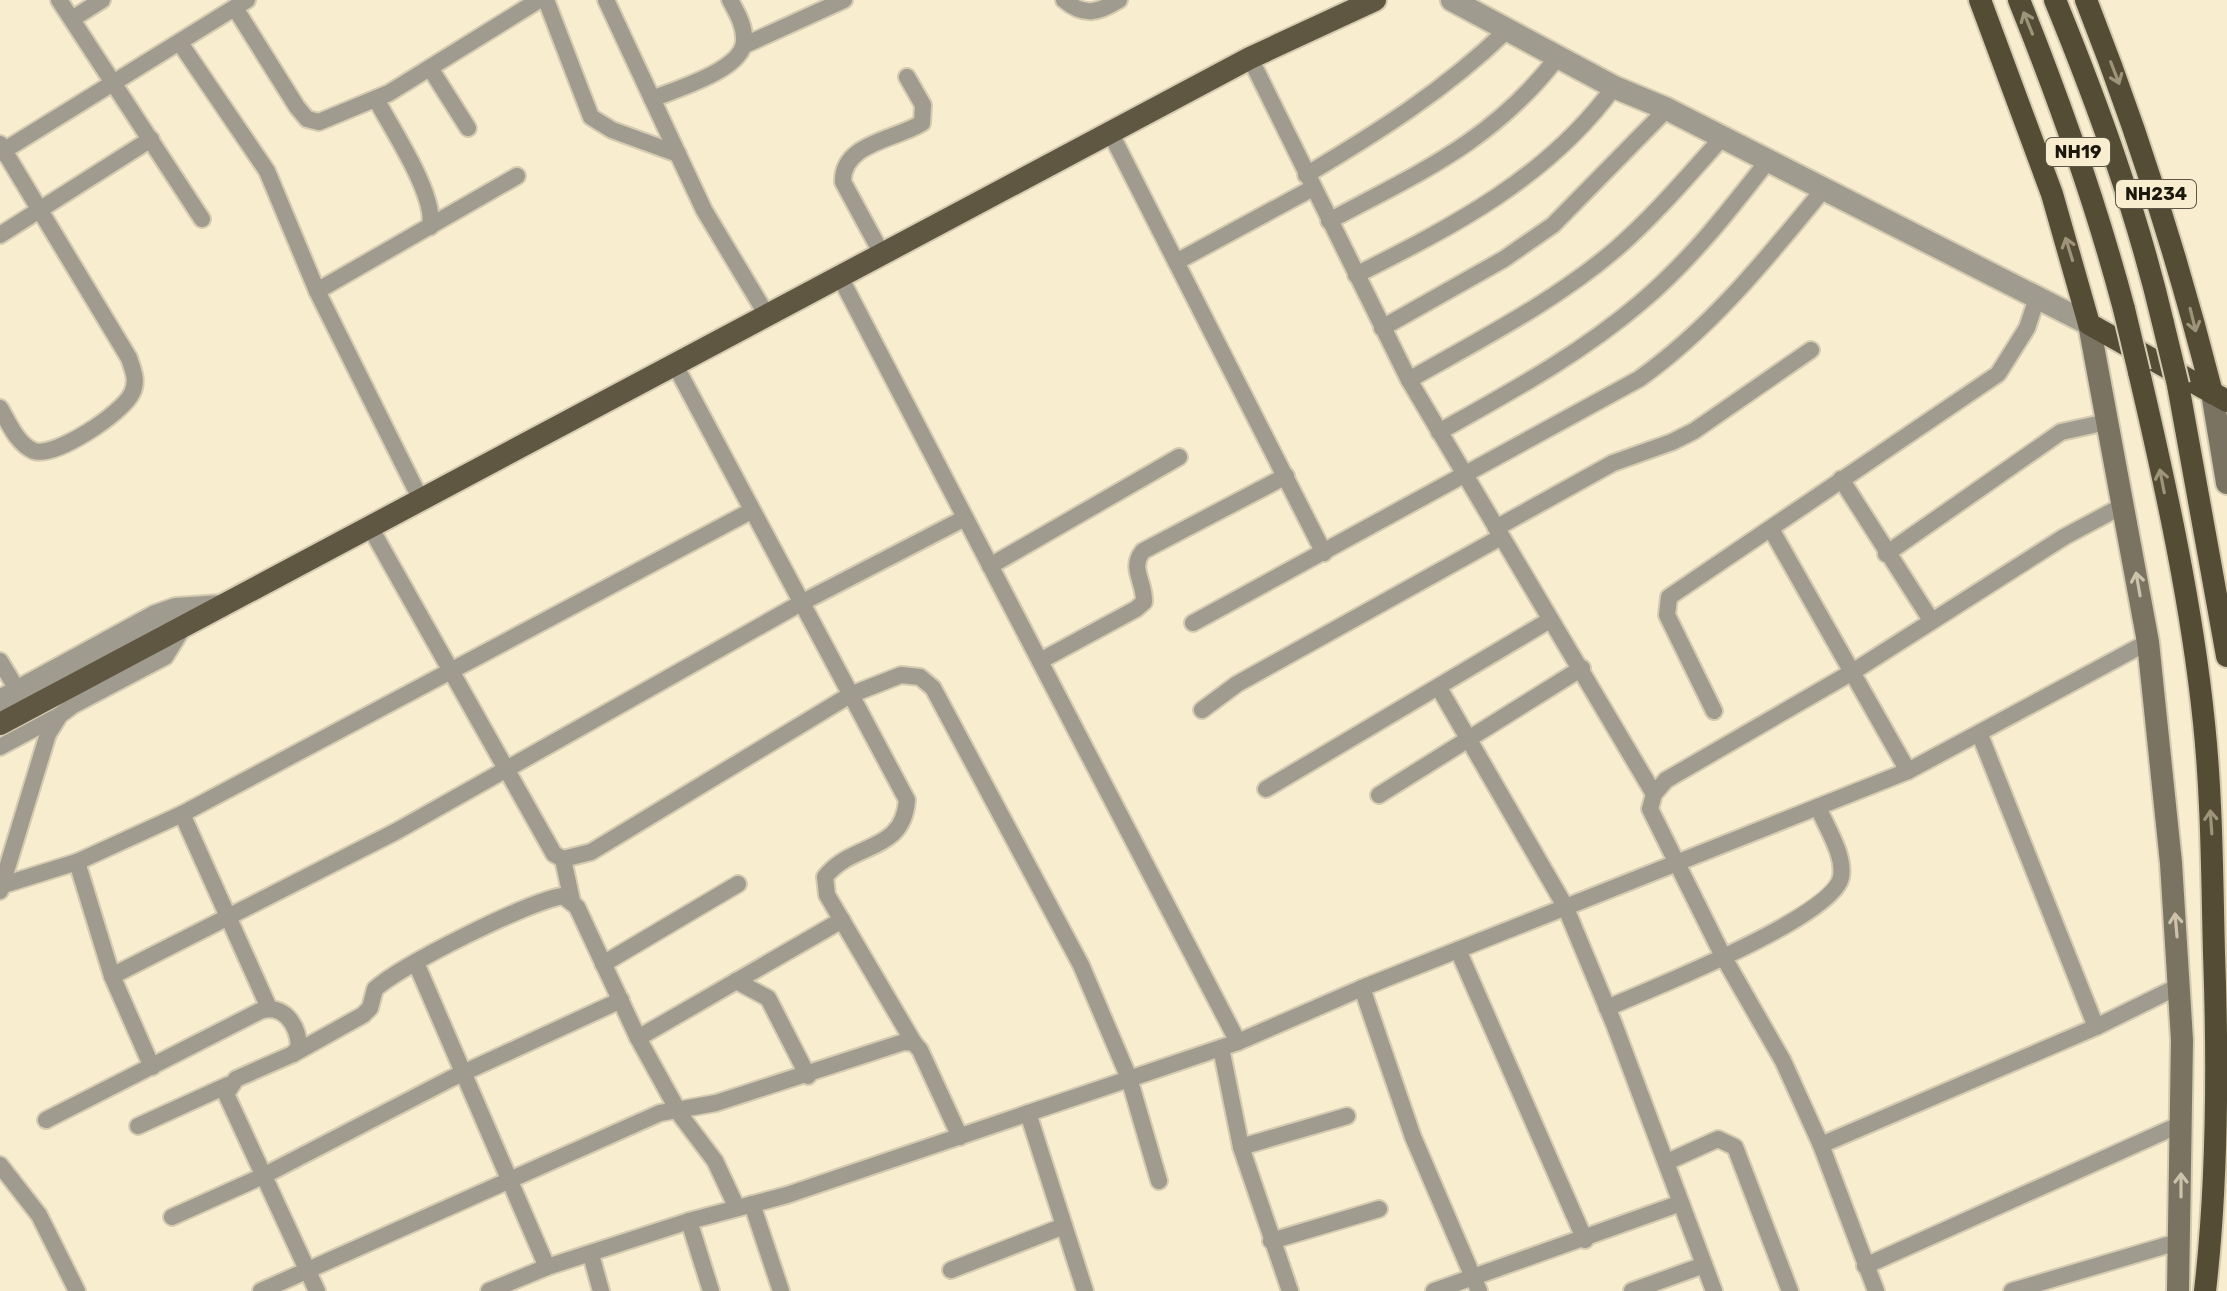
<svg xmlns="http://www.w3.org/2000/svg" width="2227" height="1291" font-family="Rubik,sans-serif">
  <rect width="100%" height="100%" fill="#f9edd0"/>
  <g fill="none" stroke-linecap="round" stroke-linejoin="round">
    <defs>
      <g id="minor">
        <path d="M59,0L202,219"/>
        <path d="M546,0L591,117L612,130L678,154"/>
        <path d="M606,0L704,210L768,317"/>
        <path d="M1064,0C1084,17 1098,13 1119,0"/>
        <path d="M235,8L297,107L307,119L319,122L389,93L539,0"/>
        <path d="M72,19L102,0"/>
        <path d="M180,43L267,171L317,291L421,500"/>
        <path d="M745,45L844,0"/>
        <path d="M1250,58L1409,380L1654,794"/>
        <path d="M430,68L468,128"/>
        <path d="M376,99C391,128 437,196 430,227"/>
        <path d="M652,99C676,89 743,70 744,41C745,26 737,13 730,0"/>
        <path d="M1110,132L1324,553"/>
        <path d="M0,144L129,358C133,370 138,381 132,393C123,413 55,458 34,451C17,444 9,423 0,408"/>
        <path d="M0,153L247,0"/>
        <path d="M1306,175C1378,132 1445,90 1506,31"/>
        <path d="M1329,221C1420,172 1492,142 1557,58"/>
        <path d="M0,235L151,139"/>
        <path d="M882,254L843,182C842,143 895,140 922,123L923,105L907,77"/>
        <path d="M1178,261L1313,188"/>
        <path d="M1356,275C1453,226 1548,178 1614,87"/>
        <path d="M840,277L1238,1042"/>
        <path d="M317,291L517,176"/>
        <path d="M1382,328L1504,259L1553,225L1667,109"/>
        <path d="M675,365L907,800C903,854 853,841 825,877L827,895L914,1043"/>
        <path d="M1409,380C1479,340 1554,302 1616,249C1654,216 1688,176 1721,139"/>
        <path d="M1439,432C1508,393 1579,355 1640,303C1689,262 1728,212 1767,162"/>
        <path d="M1841,479L1931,620"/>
        <path d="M370,527L554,854L563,859L591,852L850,695L901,675L920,677L933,688L1081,965L1129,1078L1159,1181"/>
        <path d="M1496,528L1613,463L1672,442L1694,431L1811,350"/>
        <path d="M1771,529L1908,771"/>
        <path d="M1886,554L2061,432L2107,422"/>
        <path d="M990,566L1179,457"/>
        <path d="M1193,623L1639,379C1712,327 1767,258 1823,190"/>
        <path d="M0,661L18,691"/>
        <path d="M1040,661L1136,609L1144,602C1145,582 1129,568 1143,551L1286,476"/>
        <path d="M1439,688L1565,906L1614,1024L1714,1291"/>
        <path d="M1202,710L1237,684L1501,537"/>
        <path d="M1714,711L1667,615L1669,597L1998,374L2027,328L2037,298"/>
        <path d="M1980,735L2096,1027"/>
        <path d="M0,747L58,716"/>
        <path d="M1266,789L1550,620"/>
        <path d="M1379,795L1582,668"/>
        <path d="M182,814L269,1008"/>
        <path d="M563,859L572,901"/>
        <path d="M77,862L112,976L152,1067"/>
        <path d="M0,886L77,862L182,814L751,511"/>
        <path d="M0,891L48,734L60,715L72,706L165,657L183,628"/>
        <path d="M1458,950L1585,1240"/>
        <path d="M416,963L547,1267"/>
        <path d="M603,964L738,884"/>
        <path d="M112,976L395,832L801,603L965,518"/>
        <path d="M736,981L768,998L808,1076"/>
        <path d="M1362,988L1413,1137L1479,1291"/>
        <path d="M1607,1008C1648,990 1834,917 1841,877C1845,855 1826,827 1818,807"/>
        <path d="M638,1038L842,920"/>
        <path d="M1221,1048L1241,1147L1290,1291"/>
        <path d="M293,1054L363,1015L370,1008L375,989C401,965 529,901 563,896L577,907L638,1038L681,1116L715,1161L737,1208"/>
        <path d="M1028,1113L1085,1291"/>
        <path d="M46,1120L260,1011C283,1003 298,1024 299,1047L293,1054L236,1079L226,1094L317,1291"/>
        <path d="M138,1126L228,1085"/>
        <path d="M1821,1145L2096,1027L2181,985"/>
        <path d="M1241,1147L1347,1116"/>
        <path d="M1667,1162L1718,1139L1735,1147L1790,1291"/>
        <path d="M0,1165L39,1215L77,1291"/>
        <path d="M752,1204L781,1291"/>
        <path d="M172,1217L263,1176L450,1079L621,1000"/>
        <path d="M689,1221L711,1291"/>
        <path d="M1271,1241L1379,1209"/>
        <path d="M591,1255L601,1291"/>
        <path d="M1865,1266L2181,1124"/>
        <path d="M951,1270L1064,1226"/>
        <path d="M261,1291L660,1113L716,1103L904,1042L914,1043L920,1050L960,1137"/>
        <path d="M489,1291L547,1267L689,1221L787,1195L1238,1042L1362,988L1908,771L2148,642"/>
        <path d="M1434,1291L1681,1203"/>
        <path d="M1632,1291L1704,1265"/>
        <path d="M1876,1291L1821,1145L1783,1061L1724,958L1650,809L1654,794L1666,780L1854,671L2064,537L2124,505"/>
        <path d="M2012,1291L2181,1241"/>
      </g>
      <g id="tertiary">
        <path d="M1452,0L1614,87L1667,109L2089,324"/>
        <path d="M0,701L156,616L176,609L221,606"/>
      </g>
      <g id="secondary">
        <path d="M2089,324L2148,642L2171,863L2182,1040L2178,1291"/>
        <path d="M2212,393L2227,483"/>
      </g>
      <path id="primary" d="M0,724L1250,58L1375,0"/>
      <g id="trunk">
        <path d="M1980,0L2052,194L2089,324L2227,401"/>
        <path d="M2019,0C2060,102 2096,203 2124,309"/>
        <path d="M2055,0C2098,105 2137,212 2163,323"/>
        <path d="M2086,0C2137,129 2178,259 2212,393"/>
        <path d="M2139,372C2166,487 2192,606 2204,723C2212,799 2212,876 2214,953C2218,1065 2218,1179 2205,1291"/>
        <path d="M2178,385L2227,656"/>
      </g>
    </defs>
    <use href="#minor" stroke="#d5cbb1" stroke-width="20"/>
    <use href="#tertiary" stroke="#d5cbb1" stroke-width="26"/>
    <use href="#secondary" stroke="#d5cbb1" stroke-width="26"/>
    <use href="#primary" stroke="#d5cbb1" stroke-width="26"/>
    <use href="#trunk" stroke="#d5cbb1" stroke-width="26"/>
    <use href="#minor" stroke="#a09b8f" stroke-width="16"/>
    <use href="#tertiary" stroke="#a09b8f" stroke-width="22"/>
    <use href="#secondary" stroke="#7a7362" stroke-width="22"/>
    <use href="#primary" stroke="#605742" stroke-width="22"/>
    <use href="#trunk" stroke="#544c34" stroke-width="22"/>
    <defs>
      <g id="trunk-bridge">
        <path d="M2124,309L2139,372"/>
        <path d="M2163,323L2178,385"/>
      </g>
    </defs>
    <use href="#trunk-bridge" stroke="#d5cbb1" stroke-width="26" stroke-linecap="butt"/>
    <use href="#trunk-bridge" stroke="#544c34" stroke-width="22"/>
  </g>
  <defs><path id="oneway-shaft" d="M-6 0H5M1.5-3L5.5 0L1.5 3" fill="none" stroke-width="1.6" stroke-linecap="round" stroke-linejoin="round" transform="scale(2)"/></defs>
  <g stroke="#9e947a">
    <use href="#oneway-shaft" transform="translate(2028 23) rotate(-112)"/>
    <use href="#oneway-shaft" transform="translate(2115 73) rotate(69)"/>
    <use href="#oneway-shaft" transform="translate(2069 249) rotate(-107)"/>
    <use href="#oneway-shaft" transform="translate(2193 320) rotate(76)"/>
    <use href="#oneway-shaft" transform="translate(2162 481) rotate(-101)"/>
    <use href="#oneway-shaft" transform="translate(2211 822) rotate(-94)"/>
  </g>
  <g stroke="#cdc2aa">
    <use href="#oneway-shaft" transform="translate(2138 584) rotate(-100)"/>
    <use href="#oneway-shaft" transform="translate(2176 925) rotate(-95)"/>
    <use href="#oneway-shaft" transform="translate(2181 1185) rotate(-90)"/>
  </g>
  <g text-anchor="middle" stroke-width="6" stroke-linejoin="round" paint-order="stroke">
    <g fill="#f9edd0" stroke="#5e5747" stroke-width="2">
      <rect x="2046" y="138" width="64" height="28" rx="6"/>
      <rect x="2116" y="180" width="80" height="28" rx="6"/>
    </g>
    <g font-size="18" font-weight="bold" fill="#1b170c">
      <text x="2078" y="158">NH19</text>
      <text x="2156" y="200">NH234</text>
    </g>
  </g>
</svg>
